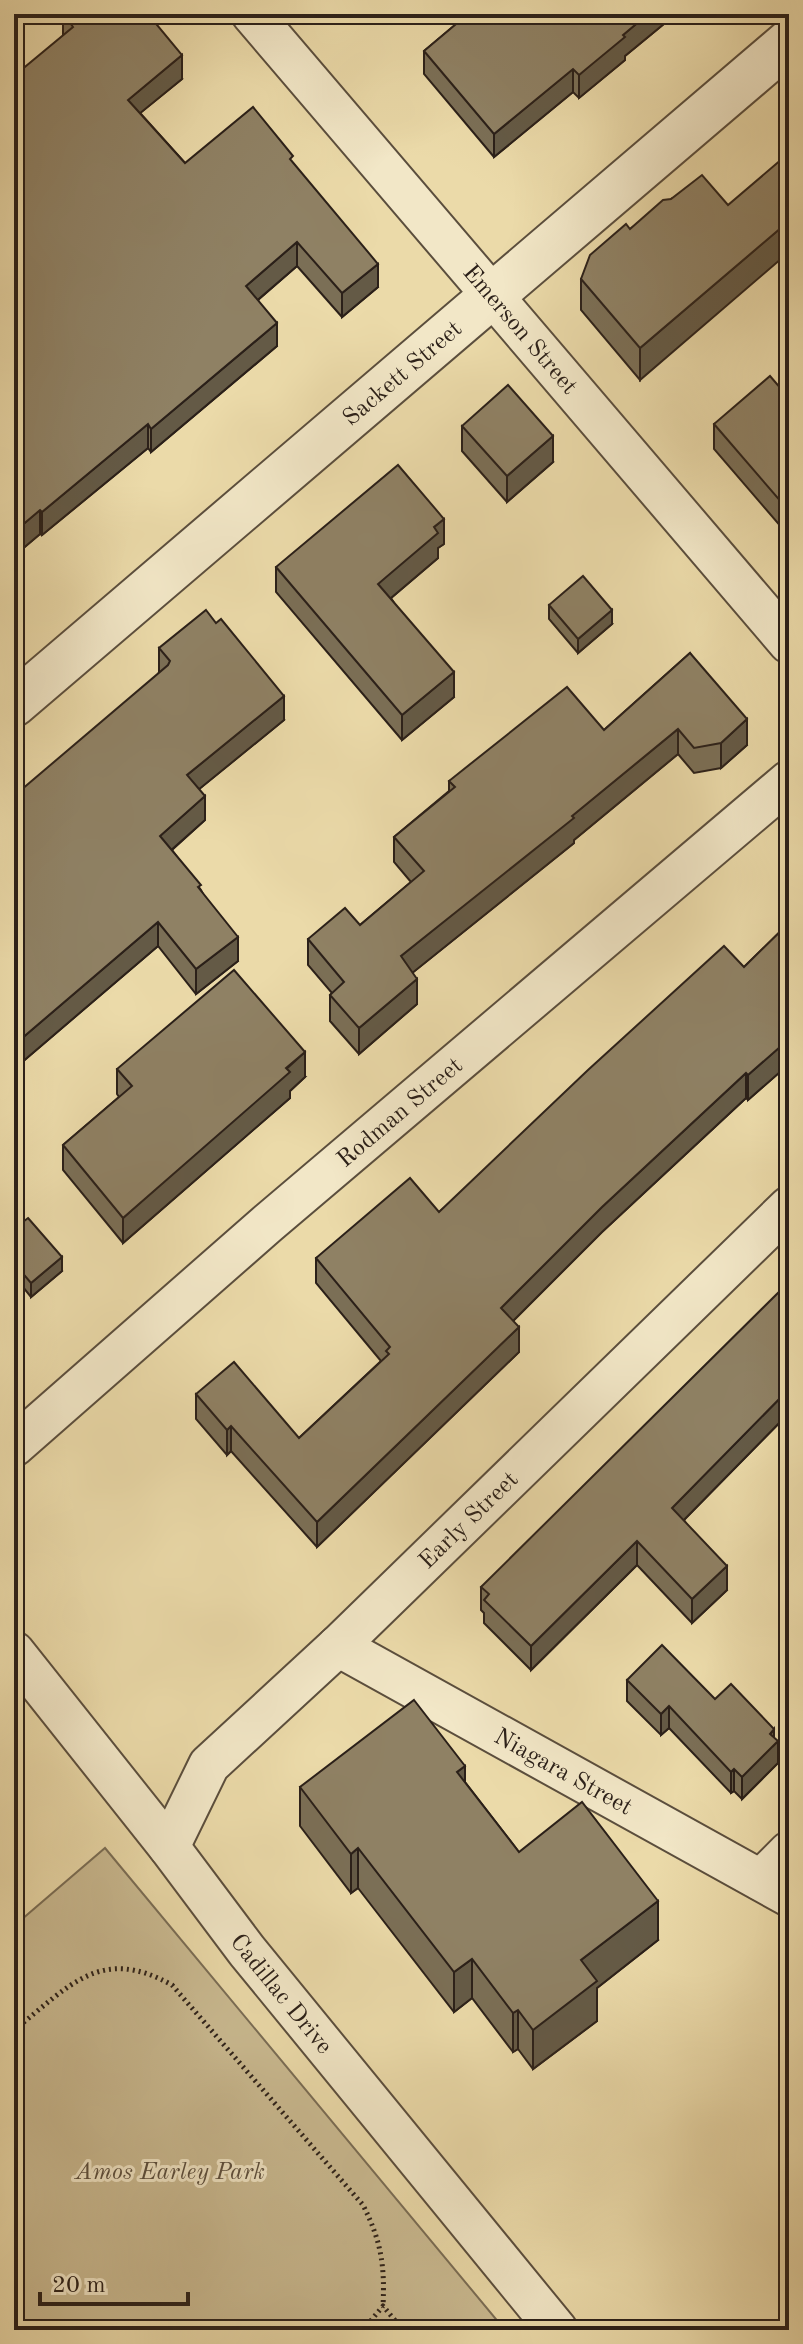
<svg xmlns="http://www.w3.org/2000/svg" width="803" height="2344" font-family="'Old Standard TT',serif">
  <rect width="100%" height="100%" fill="#ebdaa9"/>
  <filter id="stains"><feTurbulence type="fractalNoise" baseFrequency=".0025" numOctaves="4"/><feColorMatrix values="0 0 0 0 .2 0 0 0 0 .09 0 0 0 0 .02 0 0 0 .5 -.17"/></filter>
  <radialGradient id="worn" r=".72"><stop offset=".6" stop-color="#630" stop-opacity="0"/><stop offset="1" stop-color="#630" stop-opacity=".3"/></radialGradient>
  <path fill="#caba91" stroke="#7a6d55" stroke-width="2" d="M105,1848L505,2330H14V1926Z"/>
  <g fill="none" stroke-linecap="round" stroke-linejoin="round">
    <defs>
      <g id="minor">
        <path id="s1" d="M252,14L789,643"/>
        <path id="s2" d="M14,1446L267,1224L789,781"/>
        <path id="s3" d="M338,1646L789,1896"/>
        <path id="s4" d="M14,1652L169,1847L247,1951L557,2330"/>
        <path id="s5" d="M169,1847L209,1765L338,1646L789,1207"/>
        <path d="M761,1880L789,1852"/>
      </g>
      <g id="tertiary">
        <path id="s6" d="M14,704L789,42"/>
      </g>
    </defs>
    <use href="#minor" stroke="#5b4e3d" stroke-width="44"/>
    <use href="#tertiary" stroke="#5b4e3d" stroke-width="48"/>
    <g stroke="#2b2019" stroke-width="5" stroke-dasharray="2 4" stroke-linecap="butt">
      <path d="M14,2030C70,1986 100,1945 172,1985L363,2205C381,2241 385,2265 383,2306"/>
      <path d="M363,2330L383,2306L403,2330"/>
    </g>
    <use href="#minor" stroke="#f2e7c7" stroke-width="40"/>
    <use href="#tertiary" stroke="#f2e7c7" stroke-width="44"/>
  </g>
  <g fill="#7b6f56" stroke="#2b2019" stroke-width="2">
    <path d="M468,14H676L625,56V60L579,98L573,92L494,157L424,74V51Z"/>
    <path d="M63,15L182,79L140,113L185,163H293L378,287L342,317L297,266L258,300L277,346L151,452L148,448L42,535L40,534L14,556L63,35Z"/>
    <path d="M671,199L640,380L581,310V279L630,229Z"/>
    <path d="M789,398V536L714,449V424Z"/>
    <path d="M462,426L553,462L507,502L462,451Z"/>
    <path d="M444,544L438,548V558L391,598L454,697L402,740L276,592V567Z"/>
    <path d="M549,605L612,624L578,653L549,619Z"/>
    <path d="M159,648L284,720L199,789L205,820L172,850L201,890L238,961L196,994L158,946L14,1069L159,672Z"/>
    <path d="M690,653L747,745L721,768L694,773L678,754L574,840V843L412,973L417,1004L359,1054L330,1021V995L332,993L308,965V939L360,925L411,882L394,862V837L449,791V781L604,730Z"/>
    <path d="M789,923V1064L748,1100L746,1098L602,1232L513,1321L519,1352L317,1547L231,1451L227,1455L196,1419V1394L299,1438L381,1361L316,1283V1258L439,1212L744,967Z"/>
    <path d="M117,1069L305,1077L290,1091V1098L123,1243L63,1170V1145L119,1097L117,1094Z"/>
    <path d="M14,1229L62,1271L31,1297L14,1276Z"/>
    <path d="M789,1413L684,1520L727,1590L692,1623L637,1565L531,1670L484,1623V1613L481,1610V1587Z"/>
    <path d="M789,1620V1647L787,1646V1622Z"/>
    <path d="M627,1680L715,1699L774,1738L778,1763L742,1799L734,1791L731,1793L669,1728L661,1735L627,1701Z"/>
    <path d="M465,1782L519,1852L658,1940L597,1988V2021L533,2069L518,2049L513,2052L472,1998L454,2012L358,1888L351,1893L300,1826V1787Z"/>
  </g>
  <g fill="#645a46" stroke="#2b2019" stroke-width="2">
    <path d="M648,14H676L625,56V60L579,98V75L623,35Z"/>
    <path d="M182,55V79L128,123V100Z"/>
    <path d="M573,69V92L494,157V134Z"/>
    <path d="M789,221V252L640,380V348Z"/>
    <path d="M297,242V266L246,310V286Z"/>
    <path d="M378,264V287L342,317V293Z"/>
    <path d="M277,323V346L151,452V429Z"/>
    <path d="M148,424V448L42,535V512Z"/>
    <path d="M553,436V462L507,502V476Z"/>
    <path d="M40,510V534L14,556V532Z"/>
    <path d="M444,519V544L438,548V558L378,609V584L434,527Z"/>
    <path d="M612,610V624L578,653V639Z"/>
    <path d="M454,672V697L402,740V715Z"/>
    <path d="M284,696V720L187,799V775Z"/>
    <path d="M747,719V745L721,768V743Z"/>
    <path d="M678,729V754L574,840V843L401,982V956Z"/>
    <path d="M205,796V820L160,860V836Z"/>
    <path d="M158,922V946L14,1069V1045Z"/>
    <path d="M238,937V961L196,994V969Z"/>
    <path d="M417,979V1004L359,1054V1028Z"/>
    <path d="M789,1039V1064L748,1100V1075Z"/>
    <path d="M305,1052V1077L290,1091V1098L123,1243V1218Z"/>
    <path d="M746,1073V1098L602,1232L501,1333V1308L602,1207Z"/>
    <path d="M62,1257V1271L31,1297V1283Z"/>
    <path d="M519,1327V1352L317,1547V1522Z"/>
    <path d="M789,1389V1413L672,1532V1508Z"/>
    <path d="M231,1426V1451L227,1455V1430Z"/>
    <path d="M637,1541V1565L531,1670V1646Z"/>
    <path d="M727,1566V1590L692,1623V1599Z"/>
    <path d="M669,1706V1728L661,1735V1714Z"/>
    <path d="M774,1729V1745L778,1741V1763L742,1799V1777Z"/>
    <path d="M465,1766V1806L457,1772Z"/>
    <path d="M734,1769V1791L731,1793V1772Z"/>
    <path d="M358,1848V1888L351,1893V1854Z"/>
    <path d="M658,1901V1940L597,1988V2021L533,2069V2030L581,1960Z"/>
    <path d="M472,1959V1998L454,2012V1972Z"/>
    <path d="M518,2010V2049L513,2052V2013Z"/>
  </g>
  <g fill="#8f8164" stroke="#2b2019" stroke-width="2">
    <path d="M64,14H148L182,55L128,100L185,163L253,107L293,156L290,159L378,264L342,293L297,242L246,286L277,323L151,429L148,424L42,512L40,510L14,532V76L73,27Z"/>
    <path d="M468,14H648L623,35L625,37L579,75L573,69L494,134L424,51Z"/>
    <path d="M789,153V221L640,348L581,279L590,255L626,224L630,229L663,200L671,199L702,175L728,205Z"/>
    <path d="M770,376L789,398V511L714,424Z"/>
    <path d="M508,385L553,436L507,476L462,426Z"/>
    <path d="M398,465L444,519L434,527L438,533L378,584L454,672L402,715L276,567Z"/>
    <path d="M583,576L612,610L578,639L549,605Z"/>
    <path d="M206,610L216,623L221,619L284,696L187,775L205,796L160,836L201,885L198,887L238,937L196,969L158,922L14,1045V796L168,665L170,661L159,648Z"/>
    <path d="M690,653L747,719L721,743L694,748L678,729L572,816L574,818L401,956L417,979L359,1028L330,995L344,982L308,939L345,908L360,925L424,871L394,837L455,787L449,781L567,687L604,730Z"/>
    <path d="M789,923V1039L748,1075L746,1073L602,1207L501,1308L519,1327L317,1522L231,1426L227,1430L196,1394L234,1362L299,1438L389,1354L386,1351L390,1347L316,1258L410,1178L439,1212L588,1070L724,946L744,967Z"/>
    <path d="M234,970L305,1052L286,1068L290,1072L123,1218L63,1145L132,1086L117,1069Z"/>
    <path d="M28,1218L62,1257L31,1283L14,1263V1229Z"/>
    <path d="M789,1282V1389L672,1508L727,1566L692,1599L637,1541L531,1646L484,1600L489,1594L481,1587Z"/>
    <path d="M662,1645L715,1699L731,1684L774,1729L770,1734L778,1741L742,1777L734,1769L731,1772L669,1706L661,1714L627,1680Z"/>
    <path d="M414,1700L465,1766L457,1772L519,1852L582,1802L658,1901L581,1960L597,1981L533,2030L518,2010L513,2013L472,1959L454,1972L358,1848L351,1854L300,1787Z"/>
  </g>
  <g text-anchor="middle" stroke-width="6" stroke-linejoin="round" paint-order="stroke">
    <g font-size="24" fill="#2b2019" stroke="#f2e7c7">
      <text dy="8" stroke="none"><textPath href="#s1" startOffset="414">Emerson Street</textPath></text>
      <text dy="8" stroke="none"><textPath href="#s6" startOffset="510">Sackett Street</textPath></text>
      <text dy="8" stroke="none"><textPath href="#s2" startOffset="510">Rodman Street</textPath></text>
      <text dy="8" stroke="none"><textPath href="#s5" startOffset="448">Early Street</textPath></text>
      <text dy="8" stroke="none"><textPath href="#s3" startOffset="258">Niagara Street</textPath></text>
      <text dy="8" stroke="none"><textPath href="#s4" startOffset="434">Cadillac Drive</textPath></text>
    </g>
    <g font-size="24" font-style="italic" fill="#5b4e3d" stroke="#f2e7c7">
      <text x="170" y="2179">Amos Earley Park</text>
    </g>
  </g>
  <rect width="803" height="2344" fill="none" stroke="#ebdaa9" stroke-width="48"/>
  <rect x="16" y="16" width="771" height="2312" fill="none" stroke="#2b2019" stroke-width="4"/>
  <rect x="24" y="24" width="755" height="2296" fill="none" stroke="#2b2019" stroke-width="2"/>
  <path d="M40 2292v12h148v-12" fill="none" stroke="#2b2019" stroke-width="4"/>
  <text x="52" y="2292" font-size="24" fill="#2b2019" stroke="#f2e7c7" stroke-width="6" paint-order="stroke">20 m</text>
  <rect width="100%" height="100%" filter="url(#stains)"/>
  <rect width="100%" height="100%" fill="url(#worn)"/>
</svg>
